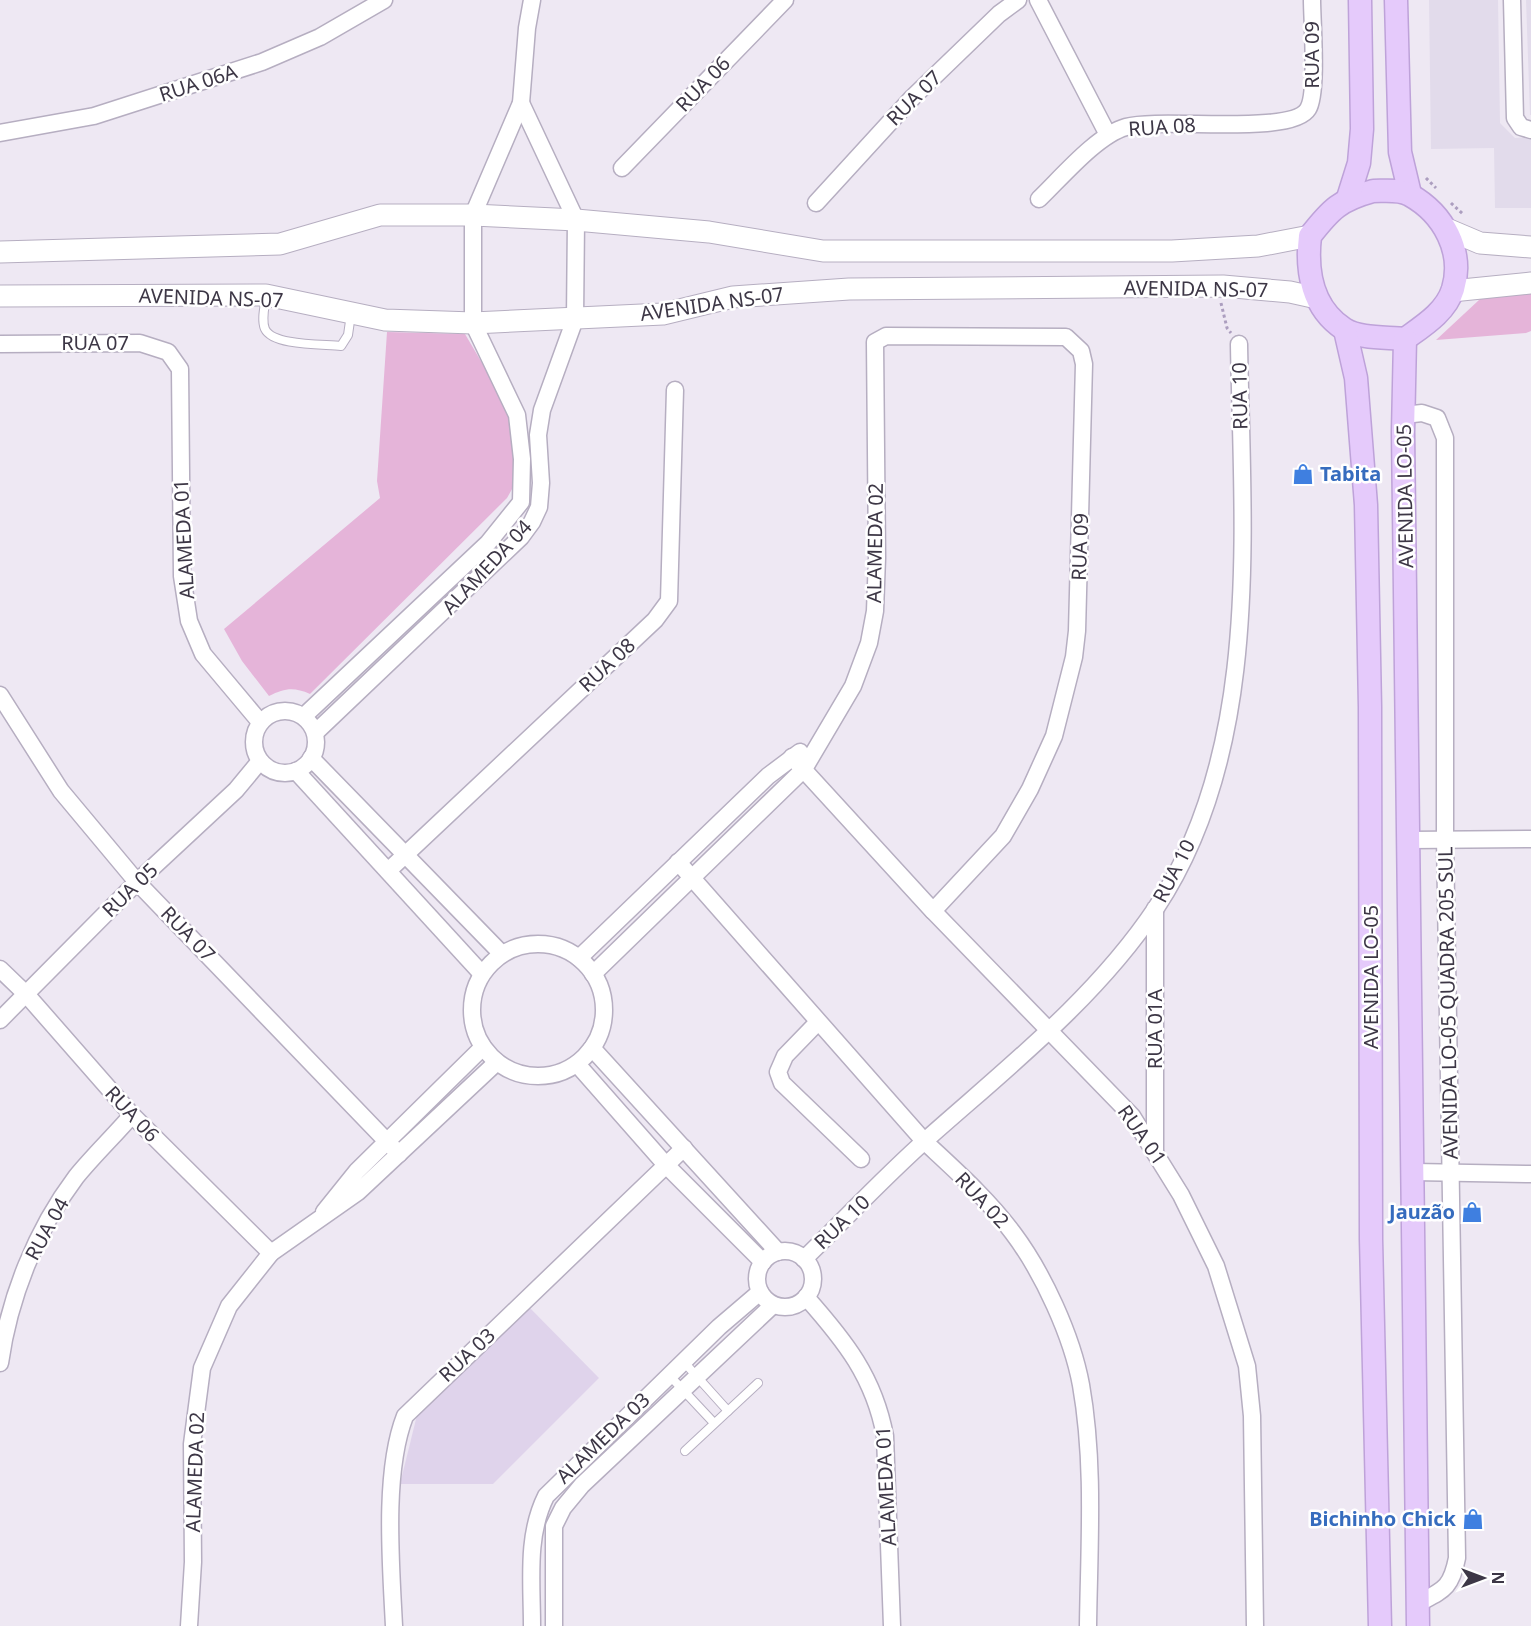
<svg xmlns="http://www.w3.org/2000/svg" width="1531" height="1626" font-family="'Noto Sans',sans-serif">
  <rect width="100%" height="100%" fill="#eee8f3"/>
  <g fill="#e2dbeb">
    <path d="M1429,0H1498L1500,123L1515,138L1531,137V208H1495L1494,148L1431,149Z"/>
    <path d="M1526,0H1531V115H1530Z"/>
  </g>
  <path fill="#dfd3eb" d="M527,1305L599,1378L493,1484H400L417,1415Z"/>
  <g fill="#e5b4d9">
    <path d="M1531,280V331L1526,333L1436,340L1493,287Z"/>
    <path d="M387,332L465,334L518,424L521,473L507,498L310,694C294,687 285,688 269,696L242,661L224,629L380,498L377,481Z"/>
  </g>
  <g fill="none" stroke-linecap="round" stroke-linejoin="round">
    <defs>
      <g id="service">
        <path d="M266,296C265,305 261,320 265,329C273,346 323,344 341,346L348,335L351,314"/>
        <path d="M683,1361L728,1411"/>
        <path d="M669,1375L714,1423"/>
        <path d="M685,1451L758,1383"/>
      </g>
      <g id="minor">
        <path d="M1038,0L1108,135"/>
        <path d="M1512,0L1515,118L1521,127L1531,130"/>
        <path d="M0,133L94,116L262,62L320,37L384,0"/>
        <path d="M622,168L785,0"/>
        <path d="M1039,199C1061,178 1097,135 1126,127C1161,117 1292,136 1308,109C1318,93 1312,21 1312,0"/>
        <path d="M816,203L913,97L999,14L1018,0"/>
        <path d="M0,344L140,343L168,352L180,369L182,576L189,621L203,654L260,722"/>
        <path d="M1404,415L1422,413L1437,418L1445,438V839L1457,1558C1451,1589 1443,1590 1417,1604"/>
        <path d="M0,695L61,791L137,882L399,1154"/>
        <circle cx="285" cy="742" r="31"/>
        <path d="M304,716L488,543L521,502L522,459L517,415L473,323V215L521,103L527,28L532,0"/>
        <path d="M316,732L521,537L532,522L539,507L541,483L538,435L542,410L575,319L576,220L521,103"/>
        <path d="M792,757L933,911L1132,1116L1181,1195L1216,1266L1247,1366L1252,1416L1255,1626"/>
        <path d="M311,758L501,953"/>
        <path d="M296,771L482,974"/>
        <path d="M1410,840L1531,839"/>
        <path d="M678,862L924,1141C955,1170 988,1199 1013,1233C1043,1273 1072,1336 1081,1385C1095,1464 1089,1547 1088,1626"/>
        <path d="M388,871L655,620L669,601L675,390"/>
        <path d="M1155,909V1150"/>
        <circle cx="538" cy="1010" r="66"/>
        <path d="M579,958L768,776L800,752"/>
        <path d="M0,969L26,994L132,1115L271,1253"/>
        <path d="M593,974L804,769L853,686L869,643L875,611L877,558L875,342L886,336L1066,337L1081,351L1084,364L1077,631L1074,657L1054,736L1030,789L1003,836L933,911"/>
        <path d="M0,1020L137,882L236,790L260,761"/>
        <path d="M818,1022L785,1056L778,1072L782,1083L861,1159"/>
        <path d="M592,1048L778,1252"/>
        <path d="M577,1064L665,1164L763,1262"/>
        <path d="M1414,1172L1531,1174"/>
        <path d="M324,1212L357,1171L483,1047"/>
        <circle cx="785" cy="1279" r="28"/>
        <path d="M804,1259C845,1219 885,1176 928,1138C1008,1067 1096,998 1156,908C1263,747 1242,527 1239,344"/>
        <path d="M806,1297C845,1341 874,1377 885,1436L892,1626"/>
        <path d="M0,1363C9,1298 36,1230 76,1177C93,1156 114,1136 132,1115"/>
        <path d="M189,1626L193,1562L192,1444L202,1368L229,1306L271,1253L358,1192L497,1062"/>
        <path d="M394,1626C391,1565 383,1472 405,1416L684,1148"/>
        <path d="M532,1626C532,1582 526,1536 546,1496L719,1327L760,1292"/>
        <path d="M554,1626V1526L563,1508L582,1485L773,1305"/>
      </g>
      <g id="tertiary">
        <path d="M1447,229L1480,243L1531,247"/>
        <path d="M0,252L280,244L380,215H473L576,220L709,232L823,251H1172L1258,246L1310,236"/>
        <path d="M1452,291L1531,283"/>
        <path d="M0,296L266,295L385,320L473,323L663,314L733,297L849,289L1223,286L1290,292L1317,298"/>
      </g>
      <g id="secondary">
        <path d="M1396,0L1400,152L1410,194"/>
        <path d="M1373,191C1385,191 1400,189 1410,195C1444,214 1464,252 1453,289C1446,312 1423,326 1405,339C1387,337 1359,339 1344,329C1312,308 1306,271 1310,236C1331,209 1340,200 1373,191Z"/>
        <path d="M1348,198L1359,163L1362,129L1360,0"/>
        <path d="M1345,330L1356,378L1366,505L1370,707L1371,1239L1380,1626"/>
        <path d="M1405,339L1403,432L1418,1626"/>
      </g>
    </defs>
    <use href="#service" stroke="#b6aec1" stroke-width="10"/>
    <use href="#minor" stroke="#b6aec1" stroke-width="19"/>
    <use href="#tertiary" stroke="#b6aec1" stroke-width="23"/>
    <use href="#secondary" stroke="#bea2d9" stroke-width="25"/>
    <g stroke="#ac9ebf" stroke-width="3" stroke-dasharray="3 3" stroke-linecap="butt">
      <path d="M1426,178L1436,188"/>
      <path d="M1451,203L1464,215"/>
      <path d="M1221,303L1227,328L1231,333"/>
    </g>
    <use href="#service" stroke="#fff" stroke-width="8"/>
    <use href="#minor" stroke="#fff" stroke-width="16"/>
    <use href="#tertiary" stroke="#fff" stroke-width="21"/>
    <use href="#secondary" stroke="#e5cafb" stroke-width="22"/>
  </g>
  <defs>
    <symbol id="shop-bare" viewBox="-9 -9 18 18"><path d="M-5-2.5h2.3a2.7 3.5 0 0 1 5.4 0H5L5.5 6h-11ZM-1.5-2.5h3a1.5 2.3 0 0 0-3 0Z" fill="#3f7fe0" stroke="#fff" stroke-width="2.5" paint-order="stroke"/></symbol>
  </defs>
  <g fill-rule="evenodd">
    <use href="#shop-bare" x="1288" y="459" width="30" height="30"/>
    <use href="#shop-bare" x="1457" y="1197" width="30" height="30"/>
    <use href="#shop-bare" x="1458" y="1504" width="30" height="30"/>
  </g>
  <g text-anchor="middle" stroke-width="5" stroke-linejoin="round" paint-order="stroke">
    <g font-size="20" fill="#3d3746" stroke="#fff">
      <text transform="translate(1312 55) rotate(-90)" y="7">RUA 09</text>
      <text transform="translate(198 83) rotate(-18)" y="7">RUA 06A</text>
      <text transform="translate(703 84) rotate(-46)" y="7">RUA 06</text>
      <text transform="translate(914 98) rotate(-45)" y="7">RUA 07</text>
      <text transform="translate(1162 127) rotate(-4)" y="7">RUA 08</text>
      <text transform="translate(1196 289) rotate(1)" y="7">AVENIDA NS-07</text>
      <text transform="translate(211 298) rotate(2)" y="7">AVENIDA NS-07</text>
      <text transform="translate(712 304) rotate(-8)" y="7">AVENIDA NS-07</text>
      <text x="95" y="350">RUA 07</text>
      <text transform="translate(1240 396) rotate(-91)" y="7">RUA 10</text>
      <text transform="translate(1405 496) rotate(-91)" y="7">AVENIDA LO-05</text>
      <text transform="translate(184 539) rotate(-93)" y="7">ALAMEDA 01</text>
      <text transform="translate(875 543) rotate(-89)" y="7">ALAMEDA 02</text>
      <text transform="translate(1080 547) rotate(-88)" y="7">RUA 09</text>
      <text transform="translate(487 567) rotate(-47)" y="7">ALAMEDA 04</text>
      <text transform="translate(607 665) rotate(-43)" y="7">RUA 08</text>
      <text transform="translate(1174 871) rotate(-63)" y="7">RUA 10</text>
      <text transform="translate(130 890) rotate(-44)" y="7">RUA 05</text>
      <text transform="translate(188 934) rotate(46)" y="7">RUA 07</text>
      <text transform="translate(1371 977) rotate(-90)" y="7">AVENIDA LO-05</text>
      <text transform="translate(1448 1003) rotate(-91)" y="7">AVENIDA LO-05 QUADRA 205 SUL</text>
      <text transform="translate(1155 1029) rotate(-90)" y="7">RUA 01A</text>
      <text transform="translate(132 1114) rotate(47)" y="7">RUA 06</text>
      <text transform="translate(1142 1135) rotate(55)" y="7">RUA 01</text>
      <text transform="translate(982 1200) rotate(47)" y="7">RUA 02</text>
      <text transform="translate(842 1222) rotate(-44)" y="7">RUA 10</text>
      <text transform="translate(47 1229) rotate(-61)" y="7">RUA 04</text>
      <text transform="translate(467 1355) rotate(-43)" y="7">RUA 03</text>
      <text transform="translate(603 1438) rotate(-44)" y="7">ALAMEDA 03</text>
      <text transform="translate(195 1472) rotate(-88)" y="7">ALAMEDA 02</text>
      <text transform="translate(886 1486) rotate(-93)" y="7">ALAMEDA 01</text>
    </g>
    <g font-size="20" font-weight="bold" fill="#366cbe" stroke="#fff" text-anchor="end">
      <text x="1320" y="481" text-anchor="start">Tabita</text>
      <text x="1455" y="1219">Jauzão</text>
      <text x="1456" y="1526">Bichinho Chick</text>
    </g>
  </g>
  <g transform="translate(1483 1578) rotate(90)" stroke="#ffffff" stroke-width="4.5" paint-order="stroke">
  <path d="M0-4.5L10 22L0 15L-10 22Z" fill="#3d3746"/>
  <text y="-9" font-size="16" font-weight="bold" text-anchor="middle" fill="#3d3746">N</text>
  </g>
</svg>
